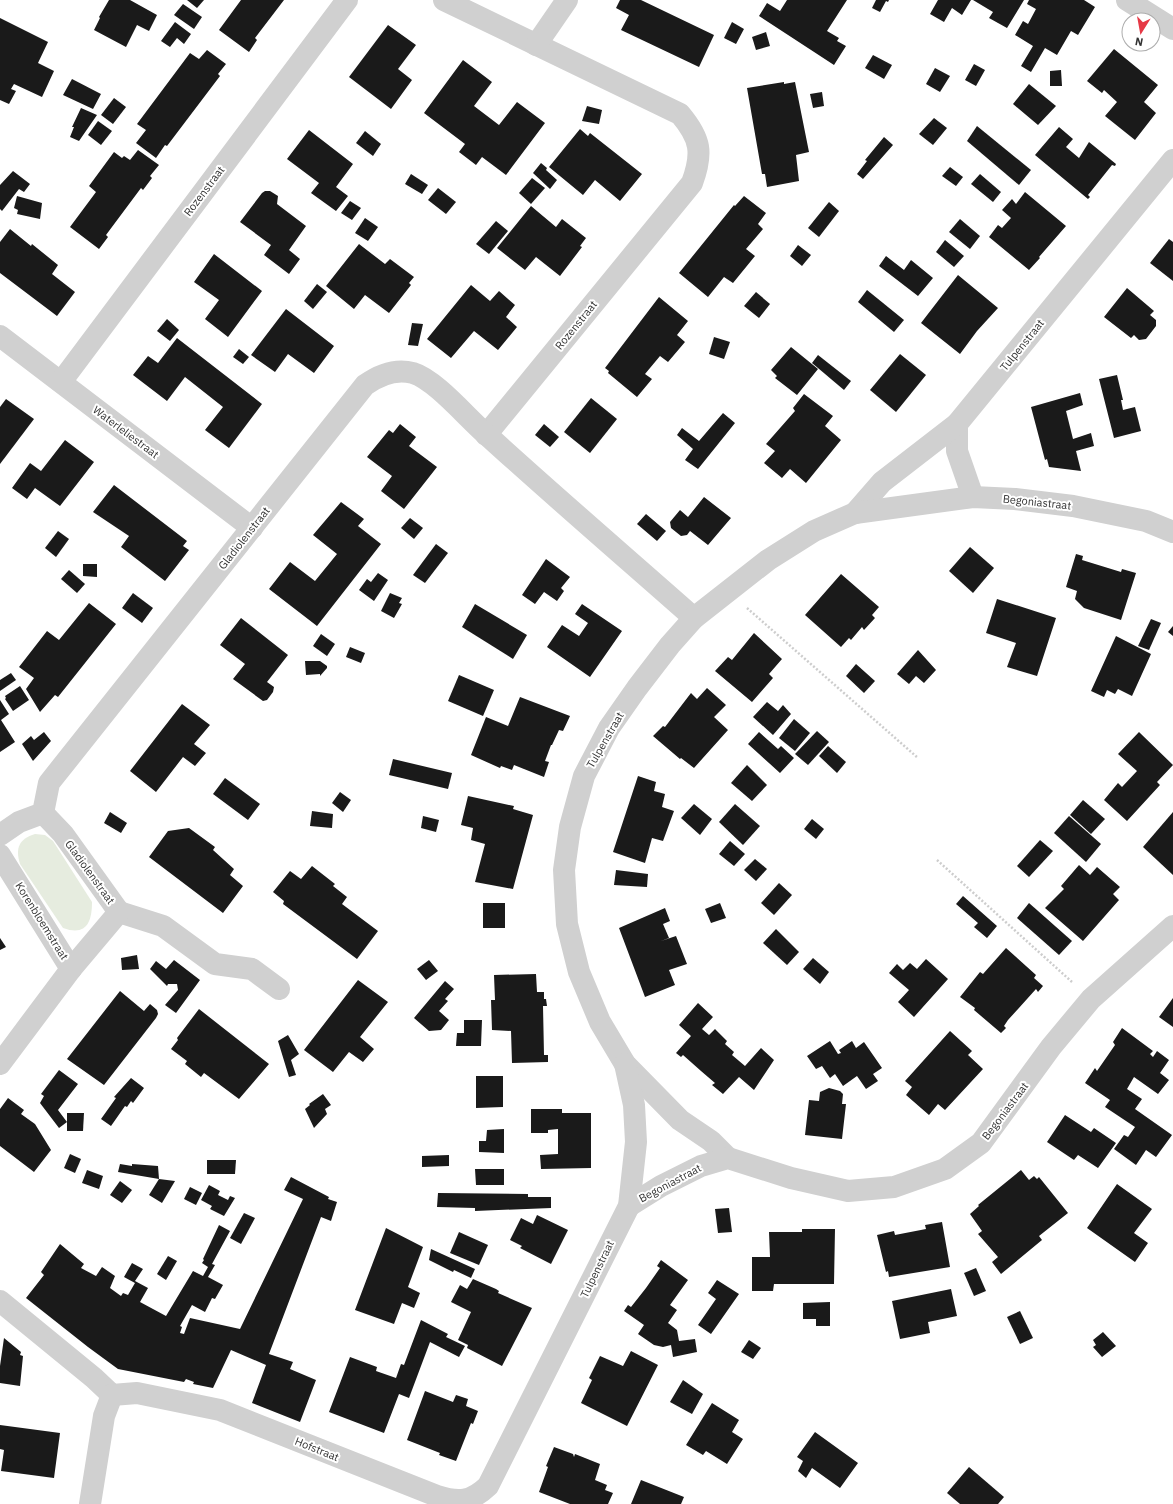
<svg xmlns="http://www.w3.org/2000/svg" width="1173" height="1504" font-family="'IBM Plex Sans',sans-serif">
  <rect width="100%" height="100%" fill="#fff"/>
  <path fill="#e6ecdf" d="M35,834L45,835L53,841L92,902C92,924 85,936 63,928L20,864C15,848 19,839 35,834Z"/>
  <g fill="#1a1a1a">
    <path d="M109,0H130L157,15L149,31L137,25L126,47L94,30L100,18L99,17Z"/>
    <path d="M187,0H204L197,8Z"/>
    <path d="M241,0H284L255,38L257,40L249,52L219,30Z"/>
    <path d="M620,0H641L714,35L699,67L621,30L629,15L616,8Z"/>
    <path d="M787,0H847L827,31L839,38L837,41L846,46L834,65L759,16L767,3L780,11Z"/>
    <path d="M876,0H889L888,2L886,1L880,12L872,8Z"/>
    <path d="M938,0H971L962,15L952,8L944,22L930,14Z"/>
    <path d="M973,0H1024L1007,28L989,18L993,12Z"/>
    <path d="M1029,0H1084L1095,7L1078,35L1071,31L1057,55L1045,48L1031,72L1021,66L1033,46L1015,35L1023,21L1028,24L1036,9L1027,4Z"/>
    <path d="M183,4L202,17L194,29L174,15Z"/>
    <path d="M0,18L48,42L38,63L54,71L42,97L14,84L11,89L16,91L9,104L0,100Z"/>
    <path d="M175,22L191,34L184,44L177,38L170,47L161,41Z"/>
    <path d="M732,22L744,29L736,44L724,38Z"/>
    <path d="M388,25L416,45L398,69L412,80L391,109L349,77Z"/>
    <path d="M766,32L770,46L756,50L752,37Z"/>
    <path d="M1114,49L1158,85L1144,102L1156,113L1135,140L1105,116L1117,102L1104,90L1102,93L1087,81Z"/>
    <path d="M207,50L226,64L218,74L220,76L167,146L165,145L156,158L136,143L146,130L137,124L190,53L199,59Z"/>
    <path d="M873,55L892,65L884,79L865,68Z"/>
    <path d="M463,60L492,82L474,106L499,125L517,102L545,123L506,175L482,157L476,165L459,152L465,144L424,113Z"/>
    <path d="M974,64L985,70L976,86L965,80Z"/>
    <path d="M935,68L950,76L940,92L926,84Z"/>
    <path d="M1061,70L1062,86H1050V71Z"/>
    <path d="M72,79L101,94L93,109L63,95Z"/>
    <path d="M784,82V84L795,82L809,152L796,155L799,181L767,187L765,174H762L747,88Z"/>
    <path d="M1029,84L1056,106L1038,125L1013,104Z"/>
    <path d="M822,92L824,106L813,108L810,94Z"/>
    <path d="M114,98L126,107L113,124L101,115Z"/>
    <path d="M587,106L602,110L599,124L582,121Z"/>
    <path d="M81,108L97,115L79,141L70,137L74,127H72Z"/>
    <path d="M934,118L947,128L933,145L919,134Z"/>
    <path d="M98,121L112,131L101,145L88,135Z"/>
    <path d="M977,126L1031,170L1019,185L967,141Z"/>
    <path d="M1059,127L1073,139L1066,147L1079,158L1089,142L1116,164L1115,166L1112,165L1088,195L1090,197L1088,199L1035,155Z"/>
    <path d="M580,129L588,136L590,133L642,174L620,201L595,180L583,195L549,167Z"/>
    <path d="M309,130L353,164L336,187L348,196L336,211L311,193L319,183L287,159Z"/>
    <path d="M365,131L381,144L373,156L356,143Z"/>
    <path d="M884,137L893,145L863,179L857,174L867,161L865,160Z"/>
    <path d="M138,150L159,165L150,176L152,178L143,190L141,188L106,235L108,237L99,249L70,227L96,192L89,186L114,152L122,158L124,156L130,160Z"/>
    <path d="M541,163L547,168L546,170L557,180L550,189L533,173Z"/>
    <path d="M950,167L963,177L956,186L942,176Z"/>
    <path d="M13,171L30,184L24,192L19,189L2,211L0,209V185Z"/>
    <path d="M411,174L428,185L422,194L405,184Z"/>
    <path d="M980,174L1001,192L993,202L971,184Z"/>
    <path d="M532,178L545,188L531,204L519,193Z"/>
    <path d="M438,188L456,202L446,214L428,200Z"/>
    <path d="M265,191H270L278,196L277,204L306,226L289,250L300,259L289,274L264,255L271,245L240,222L262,193Z"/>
    <path d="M1025,192L1066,226L1039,257L1040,258L1029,270L989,237L998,225L1002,228L1011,218L1002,210L1012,199L1016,204Z"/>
    <path d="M17,196L42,203L40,219L17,214L18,210L14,208Z"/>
    <path d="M744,196L766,213L758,224L763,229L746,249L755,256L733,283L724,277L708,297L679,273L734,205L735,206Z"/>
    <path d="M350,201L361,208L352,220L341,213Z"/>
    <path d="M829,202L839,211L819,237L808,228Z"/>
    <path d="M531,206L556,227L562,219L586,238L580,246L582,247L560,276L536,257L525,270L497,248Z"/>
    <path d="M365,218L378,227L368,241L355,233Z"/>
    <path d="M960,219L980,236L970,249L949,232Z"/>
    <path d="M496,221L508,231L489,254L476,244Z"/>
    <path d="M10,229L31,246L32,244L58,265L52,274L75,292L57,316L0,273V242Z"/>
    <path d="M1169,239L1173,242V281L1150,263Z"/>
    <path d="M945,240L964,256L954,267L936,252Z"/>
    <path d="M359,244L385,264L390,259L414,277L409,283L411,285L389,313L365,295L354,309L326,286Z"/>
    <path d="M798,245L811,255L802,266L790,256Z"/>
    <path d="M214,254L262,291L228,337L205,319L219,300L194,282Z"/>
    <path d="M886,256L904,270L911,260L933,278L918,296L879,266Z"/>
    <path d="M958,275L998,308L977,331L960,354L921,323Z"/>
    <path d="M317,284L327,292L313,309L304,301Z"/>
    <path d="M471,285L490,301L499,291L515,305L506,317L517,327L498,350L474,331L451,358L427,339Z"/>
    <path d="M1127,288L1154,311L1150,315L1156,320V326L1146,339L1139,340L1134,335L1131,338L1104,317Z"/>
    <path d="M867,290L904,320L894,332L858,302Z"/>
    <path d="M756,292L770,304L759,318L744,306Z"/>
    <path d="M659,297L688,321L677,335L685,342L668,362L660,356L645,374L652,379L637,397L608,373L609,371L605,368Z"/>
    <path d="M286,309L334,346L314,373L288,354L275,372L251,355Z"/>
    <path d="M167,319L179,330L170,341L157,331Z"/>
    <path d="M412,323L423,324L418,346L408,345Z"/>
    <path d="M714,337L730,342L724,359L709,354Z"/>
    <path d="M177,338L262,404L229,448L205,430L223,407L185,377L167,401L133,375L148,356L158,363Z"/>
    <path d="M791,347L818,369L797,395L775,378L777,376L771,370Z"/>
    <path d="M239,349L249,357L243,364L233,357Z"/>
    <path d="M900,354L926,375L896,412L870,390Z"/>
    <path d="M818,355L851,381L844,390L812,363Z"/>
    <path d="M1117,375L1123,400H1121L1123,410L1135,407L1141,431L1114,438L1099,379Z"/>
    <path d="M1080,393L1083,405L1066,411L1073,439L1091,433L1094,446L1076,451L1081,471L1049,467L1047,459L1045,460L1031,407Z"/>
    <path d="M804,394L833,416L825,426L841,440L806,483L790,469L782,478L764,463L775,451L766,444L795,411L793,408Z"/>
    <path d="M591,398L617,419L590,453L564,432Z"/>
    <path d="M6,399L34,419L0,464V407Z"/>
    <path d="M723,413L735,423L698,469L685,460L693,449L677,435L682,428L699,441Z"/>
    <path d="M400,424L416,437L409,446L437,467L404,509L381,491L392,476L367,457L389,430L393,433Z"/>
    <path d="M544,424L559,437L550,447L535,435Z"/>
    <path d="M65,440L94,462L60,506L35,488L27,499L12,488L30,463L41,471Z"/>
    <path d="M114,485L187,541L183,546L189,550L165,581L121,547L129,536L93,512Z"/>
    <path d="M704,497L731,518L708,545L690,531L687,535L681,536L671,528L670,522L680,510L688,517Z"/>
    <path d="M341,502L364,519L358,526L381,544L317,626L269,589L290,562L315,581L337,554L313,535Z"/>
    <path d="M646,514L666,531L657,541L637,524Z"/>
    <path d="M410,518L423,528L414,539L401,528Z"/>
    <path d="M58,531L69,539L56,557L45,548Z"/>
    <path d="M436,544L448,553L425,583L413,575Z"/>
    <path d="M970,547L994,568L973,593L949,571Z"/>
    <path d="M1076,554L1083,556L1082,560L1121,572L1122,569L1136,573L1121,620L1084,608L1075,599L1077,591L1066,587Z"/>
    <path d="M546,559L570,577L561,588L564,591L557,601L544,592L535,604L522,595Z"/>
    <path d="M83,564H97V577L83,576Z"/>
    <path d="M69,570L85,584L77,593L61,579Z"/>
    <path d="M378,573L388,580L374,601L359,590L367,579L371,582Z"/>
    <path d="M841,574L879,607L872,615L875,618L864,630L862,627L851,640L849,638L841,647L805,615Z"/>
    <path d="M133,593L153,608L142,623L122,608Z"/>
    <path d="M390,593L402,598L399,603L402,604L394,618L381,611Z"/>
    <path d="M997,599L1056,618L1037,676L1007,667L1016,643L986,633Z"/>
    <path d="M89,603L116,624L58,697L55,695L40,712L26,689L34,678L19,667L47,631L59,640Z"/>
    <path d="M475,604L527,635L513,659L462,627Z"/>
    <path d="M582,604L622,631L590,677L547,647L562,625L579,636L588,623L575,614Z"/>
    <path d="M241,618L288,655L267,682L274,687L273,692L267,700L263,701L233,679L245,664L220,645Z"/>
    <path d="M1151,619L1161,623L1149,650L1138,646Z"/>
    <path d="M1173,626V636L1168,632Z"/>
    <path d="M754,633L782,659L769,674L773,678L752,702L715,671L728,657L732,660Z"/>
    <path d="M321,634L335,644L327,656L313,646Z"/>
    <path d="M1116,636L1151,654L1132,696L1118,689L1115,694L1107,690L1104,697L1091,691Z"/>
    <path d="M350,647L365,653L361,663L346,657Z"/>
    <path d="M918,650L936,670L924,683L916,676L909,684L897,674Z"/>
    <path d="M305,661H320L327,666V668L320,676V674L306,675Z"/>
    <path d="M856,664L875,681L864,693L846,676Z"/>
    <path d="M11,673L16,680L0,691V680Z"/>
    <path d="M459,675L494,690L483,716L448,701Z"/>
    <path d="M20,686L29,700L13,711L5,699L6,698L5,696Z"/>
    <path d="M707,688L726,705L714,717L728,730L694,768L681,758L680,759L653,736L663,726L665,727L691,693L697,699Z"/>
    <path d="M520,697L570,716L563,731L559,730L552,745H551L545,761L549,762L544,777L514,765L512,770L501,766L500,768L471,755L486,717L508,726Z"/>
    <path d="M0,700L9,714L1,720L15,742L0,752Z"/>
    <path d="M767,702L778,711L783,705L791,714L773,735L753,717Z"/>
    <path d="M182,704L210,725L194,744L206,753L195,766L183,757L156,792L130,771Z"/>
    <path d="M794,719L810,733L795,751L779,738Z"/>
    <path d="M817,731L829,742L808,765L795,754Z"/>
    <path d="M44,732L51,741L33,761L22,744L31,736L34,740Z"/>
    <path d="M759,732L778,749L781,746L794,758L780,773L748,744Z"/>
    <path d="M1139,732L1173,765L1157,782L1160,785L1127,821L1104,800L1118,783L1122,787L1137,771L1118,754Z"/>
    <path d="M828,746L846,762L837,773L819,756Z"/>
    <path d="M393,759L452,773L448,789L389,775Z"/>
    <path d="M747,765L767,785L752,801L731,783Z"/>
    <path d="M638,776L656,782L654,791L665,794L662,807L674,811L663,841L652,838L645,863L613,852Z"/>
    <path d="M225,778L260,804L248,820L213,794Z"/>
    <path d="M340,792L351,800L343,812L332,803Z"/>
    <path d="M468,796L514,806L513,809L533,815L513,889L475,882L485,844L471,840L473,828L461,825Z"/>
    <path d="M1083,800L1105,819L1091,834L1070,815Z"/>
    <path d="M694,804L712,819L700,835L681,818Z"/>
    <path d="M735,804L760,826L743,845L719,822Z"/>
    <path d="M312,811L333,814L332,828L310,826Z"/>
    <path d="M110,812L127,823L121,833L104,823Z"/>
    <path d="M1173,812V875L1143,847Z"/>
    <path d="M423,816L439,820L436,832L421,828Z"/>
    <path d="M1069,816L1101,844L1086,862L1054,833Z"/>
    <path d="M812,819L824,829L816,839L804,829Z"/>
    <path d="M189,828L215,847L213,850L234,869L230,875L243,886L223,913L149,857L168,831Z"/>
    <path d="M1040,840L1053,851L1029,877L1017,866Z"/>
    <path d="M730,841L745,854L734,866L719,854Z"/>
    <path d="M755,859L767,869L756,881L744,870Z"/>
    <path d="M1079,865L1090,875L1097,867L1120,887L1113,894L1119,900L1083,941L1045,908L1064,889L1061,886Z"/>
    <path d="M312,866L335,884L333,886L347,897L342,904L378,931L357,959L283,904L284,901L273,892L290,871L301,879Z"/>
    <path d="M616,870L648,874L647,887L614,885Z"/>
    <path d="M779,883L792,895L774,915L761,903Z"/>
    <path d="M963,896L997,926L987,938L974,927L978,923L956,904Z"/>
    <rect x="483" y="903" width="22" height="25"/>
    <path d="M720,903L726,918L711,923L705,909Z"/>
    <path d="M1029,903L1072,941L1059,955L1017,918Z"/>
    <path d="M665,908L670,921L663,924L669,938L661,941L676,936L687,964L669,970L675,985L645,997L619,928Z"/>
    <path d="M776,929L799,952L787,965L763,943Z"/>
    <path d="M0,938L6,947L0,950Z"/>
    <path d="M1006,948L1036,975L1034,978L1043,986L1038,992L1036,989L1008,1020L1004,1026L1006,1028L1001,1033L974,1010L975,1008L960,997L980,972L983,974Z"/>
    <path d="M137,955L139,969L122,970L121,958Z"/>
    <path d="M813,958L829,972L820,984L803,969Z"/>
    <path d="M926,959L948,979L914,1017L898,1002L909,990L889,973L897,964L903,970L910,963L917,969Z"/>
    <path d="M174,960L200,980L176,1013L165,1005L178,990L177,984H168L167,986L150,969L156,961L166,969Z"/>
    <path d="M429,960L438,971L426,980L417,969Z"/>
    <path d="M536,974L537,992H544V999H546L547,1006H543L544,1055H548V1062L512,1063L511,1031L492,1030L491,1000H495L494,975Z"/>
    <path d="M358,980L388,1002L360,1037L374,1049L363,1062L349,1052L333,1072L304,1050Z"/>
    <path d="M445,981L454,989L445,999L448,1001L439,1011L449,1020L441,1030L429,1031L414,1018Z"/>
    <path d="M120,991L144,1011L150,1004L157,1010L158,1014L156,1018L104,1085L67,1059Z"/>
    <path d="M1173,998V1027L1159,1017Z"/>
    <path d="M698,1003L713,1017L702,1029L709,1035L715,1029L727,1041L725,1044L734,1052L732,1055L745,1066L761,1048L774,1060L754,1090L739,1077L723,1094L712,1085L715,1083L701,1071L683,1055L681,1057L676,1053L691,1036L679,1025Z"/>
    <path d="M199,1009L269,1064L239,1099L204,1073L201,1077L185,1064L187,1061L171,1049L178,1040L177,1038Z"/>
    <path d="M464,1020H482L481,1046H456L457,1033H464Z"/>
    <path d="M1122,1028L1153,1051L1150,1054L1153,1057L1157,1051L1169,1060L1160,1073L1169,1080L1158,1094L1134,1077L1127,1089L1142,1099L1135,1109L1172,1135L1156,1157L1146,1150L1136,1165L1114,1149L1124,1135L1128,1137L1135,1127L1105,1107L1110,1100L1085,1083L1095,1068L1097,1071L1115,1045L1113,1042Z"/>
    <path d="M950,1031L972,1051L968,1055L983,1069L945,1110L938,1104L929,1115L906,1095L912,1087L905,1081Z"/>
    <path d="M288,1035L299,1054L291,1060L296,1075L289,1077L278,1041Z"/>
    <path d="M830,1041L838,1054L841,1053L839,1050L852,1041L856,1048L864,1042L882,1068L873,1074L878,1081L866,1089L857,1076L843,1086L835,1074L830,1078L822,1066L816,1069L807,1056Z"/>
    <path d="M59,1070L78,1084L58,1110L67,1122L59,1128L40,1103L44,1096L41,1094Z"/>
    <path d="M476,1076H503V1107L476,1108Z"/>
    <path d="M131,1078L144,1088L133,1103L131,1101L127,1107L125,1106L111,1126L101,1119L116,1098L114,1097Z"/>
    <path d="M829,1088L840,1091L843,1094L842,1104H846L842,1139L805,1135L809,1100L819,1101L820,1092Z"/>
    <path d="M323,1094L331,1105L325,1109L327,1114L314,1128L305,1109L310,1105L309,1104Z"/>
    <path d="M8,1098L24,1110L21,1114L35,1124L51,1150L34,1172L0,1146V1109Z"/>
    <path d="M531,1109H562V1113H591V1168L541,1169L540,1155L558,1154V1129L548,1130V1133H531Z"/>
    <path d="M67,1113H84L83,1131H67Z"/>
    <path d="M1065,1115L1091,1132L1094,1128L1116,1143L1098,1168L1078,1155L1074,1160L1047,1142Z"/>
    <path d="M504,1129V1153L479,1152V1141H486L487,1130Z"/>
    <path d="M70,1154L81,1159L75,1173L64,1168Z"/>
    <path d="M449,1155V1166L422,1167V1156Z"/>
    <path d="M207,1160H236L235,1174H207Z"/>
    <path d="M120,1164L132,1166V1164L158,1166L159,1179L118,1172Z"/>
    <path d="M475,1169H504V1185H476Z"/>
    <path d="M87,1170L103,1176L99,1189L82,1183Z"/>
    <path d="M1021,1170L1029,1180L1034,1176L1037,1179L1039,1177L1068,1213L1039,1236L1042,1240L1001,1274L992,1262L998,1257L978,1234L982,1231L970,1214L979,1206L978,1205Z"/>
    <path d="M291,1177L329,1197L328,1199L337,1202L331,1221L321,1217L269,1354L293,1362L290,1369L316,1380L300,1422L252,1403L266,1365L231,1350L213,1388L193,1384L194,1382L186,1379L184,1382L118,1369L88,1347L26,1298L44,1275L41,1272L60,1244L84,1264L81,1268L96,1276L102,1267L115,1276L110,1288L121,1296L123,1293L128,1295L135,1283L124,1277L132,1263L143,1269L135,1281L148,1288L140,1302L166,1316L193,1271L203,1276L208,1267L202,1263L204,1260L203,1259L219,1225L230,1231L212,1264L215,1265L208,1277L223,1285L215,1299L212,1298L205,1312L192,1305L180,1326L182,1327L180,1333L184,1334L190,1318L240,1329L303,1199L284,1190Z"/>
    <path d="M159,1179L175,1181L162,1203L149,1195Z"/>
    <path d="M120,1181L132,1190L122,1203L110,1195Z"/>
    <path d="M1117,1184L1152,1209L1134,1233L1148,1243L1135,1262L1087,1228Z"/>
    <path d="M209,1185L220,1191L218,1195L228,1200L230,1196L235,1198L224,1216L210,1209L212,1206L201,1200Z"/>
    <path d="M190,1187L202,1193L196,1205L184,1199Z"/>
    <path d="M438,1193L528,1194V1197H551V1208L475,1211V1208L437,1207Z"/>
    <path d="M729,1208L732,1232L718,1233L715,1209Z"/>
    <path d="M244,1213L255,1218L241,1244L230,1238Z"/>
    <path d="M537,1215L568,1230L551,1264L520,1248L522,1246L510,1240L521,1218L533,1224Z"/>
    <path d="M942,1222L950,1267L889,1277L888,1271L886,1272L877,1235L894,1231L895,1235L926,1229L925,1225Z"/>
    <path d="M386,1228L423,1247L408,1287L420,1293L414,1308L402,1303L394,1324L355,1310Z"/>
    <path d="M802,1229H835L834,1284H774L773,1291H752V1257H770L769,1232H802Z"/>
    <path d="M459,1232L488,1245L479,1265L450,1253Z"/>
    <path d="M431,1249L475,1269L471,1278L454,1270L453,1272L429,1260Z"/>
    <path d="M168,1256L177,1261L166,1280L157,1274Z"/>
    <path d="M661,1260L688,1280L670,1305L677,1310L668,1323L677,1330L679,1341L695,1339L697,1352L673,1357L671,1345L663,1347L654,1345L638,1334L644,1325L624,1311L628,1305L631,1307L646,1288L660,1268L657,1266Z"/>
    <path d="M976,1268L986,1291L974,1296L964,1273Z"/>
    <path d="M473,1279L496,1289L499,1291L498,1293L532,1308L502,1366L467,1348L468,1345L458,1340L471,1312L451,1302L460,1285L467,1289Z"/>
    <path d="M717,1280L739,1294L711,1334L698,1325L716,1299L708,1293Z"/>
    <path d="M951,1289L957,1316L928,1322L930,1333L900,1339L892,1301Z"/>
    <path d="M830,1302V1326H816V1319H803V1303Z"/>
    <path d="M1020,1311L1033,1338L1020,1344L1007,1317Z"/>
    <path d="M421,1320L448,1334L446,1337L465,1346L459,1357L430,1342L409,1398L399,1394L384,1433L329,1412L350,1357L377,1367L376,1371L396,1378L401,1364L404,1365Z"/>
    <path d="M1103,1332L1116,1346L1102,1357L1093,1347L1096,1345L1093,1340Z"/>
    <path d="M4,1338L21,1352L20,1355L23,1356L20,1386L0,1383V1366Z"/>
    <path d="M749,1340L761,1348L753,1359L741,1352Z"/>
    <path d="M631,1351L658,1365L627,1426L581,1403L592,1380L589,1378L600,1356L623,1366Z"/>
    <path d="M683,1380L703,1394L692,1414L670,1402Z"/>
    <path d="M425,1391L453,1402L456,1395L468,1399L466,1406L478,1411L473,1424L471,1423L456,1461L439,1455L440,1453L407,1440Z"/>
    <path d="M712,1403L739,1420L732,1432L743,1439L727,1464L706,1451L703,1455L686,1445Z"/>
    <path d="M0,1425L60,1433L54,1478L1,1471L4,1450L0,1449Z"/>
    <path d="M815,1432L858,1463L840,1488L812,1468L806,1478L798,1471L803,1461L797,1457Z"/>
    <path d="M554,1447L573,1454L574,1457L575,1454L600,1464L595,1480L607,1485L605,1490L613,1493L608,1504H570L539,1492L548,1467L546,1466Z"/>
    <path d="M969,1467L1004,1497L998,1504H960L947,1493Z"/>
    <path d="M641,1480L684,1497L681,1504H631Z"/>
  </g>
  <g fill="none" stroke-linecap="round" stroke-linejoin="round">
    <g stroke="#cdcdcd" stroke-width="2.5" stroke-dasharray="2 2" stroke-linecap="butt">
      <path d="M747,608L918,758"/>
      <path d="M937,860L1072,982"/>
    </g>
    <g stroke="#d0d0d0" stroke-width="22">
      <path d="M444,0L680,114C701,139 703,153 692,183L486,435"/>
      <path d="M1127,0L1173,29"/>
      <path d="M536,45L567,0"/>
      <path d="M0,336L252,528"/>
      <path d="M61,382L347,0"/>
      <path d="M957,424V451L973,497"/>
      <path d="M855,513L882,482L957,424L1173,160"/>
      <path d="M43,813L63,834L119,912"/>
      <path d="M0,835L19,822L43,813L49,783L365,385C379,375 395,368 413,373C436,380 468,419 487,435C555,497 625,557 694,618"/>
      <path d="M0,855L71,969"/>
      <path d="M119,912L163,926L215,964L252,969L279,989"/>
      <path d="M0,1064L71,969L119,912"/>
      <path d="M728,1158L711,1141L680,1120L625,1064L600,1022L579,972L567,924L564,870L570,827L584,776L609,728L637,688L670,645L694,618L768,560L814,531L855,513L973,497L1015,499L1073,506L1146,521L1173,532"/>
      <path d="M629,1206L661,1186L701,1166L728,1158L791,1178L848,1191L894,1187L945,1169L981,1143L1051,1047L1091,999L1173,926"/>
      <path d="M0,1301L94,1378L112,1395L137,1393L220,1410L437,1496C459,1503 471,1502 488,1486L629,1206L636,1142L634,1105L625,1064"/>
      <path d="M90,1504L104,1416L112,1395"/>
    </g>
  </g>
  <g text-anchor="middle" stroke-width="4" stroke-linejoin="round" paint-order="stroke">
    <g font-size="11" fill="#333" stroke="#fff">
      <text transform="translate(204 191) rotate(-53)" y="4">Rozenstraat</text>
      <text transform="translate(576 325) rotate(-51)" y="4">Rozenstraat</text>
      <text transform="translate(1022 345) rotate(-51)" y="4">Tulpenstraat</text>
      <text transform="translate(126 432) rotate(37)" y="4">Waterleliestraat</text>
      <text transform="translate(1037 502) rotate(6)" y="4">Begoniastraat</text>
      <text transform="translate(244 538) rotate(-52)" y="4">Gladiolenstraat</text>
      <text transform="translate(605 740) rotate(-60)" y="4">Tulpenstraat</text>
      <text transform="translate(90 872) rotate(54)" y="4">Gladiolenstraat</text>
      <text transform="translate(42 921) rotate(58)" y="4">Korenbloemstraat</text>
      <text transform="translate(1005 1111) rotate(-53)" y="4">Begoniastraat</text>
      <text transform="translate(670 1183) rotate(-28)" y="4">Begoniastraat</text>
      <text transform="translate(597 1269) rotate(-64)" y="4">Tulpenstraat</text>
      <text transform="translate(317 1449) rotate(22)" y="4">Hofstraat</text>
    </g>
  </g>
  <g transform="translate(1141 32) rotate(191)"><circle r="19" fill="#ffffff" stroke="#adadad"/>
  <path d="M0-3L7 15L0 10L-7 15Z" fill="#e63946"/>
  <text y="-6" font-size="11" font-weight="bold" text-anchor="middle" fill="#333333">N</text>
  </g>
</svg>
